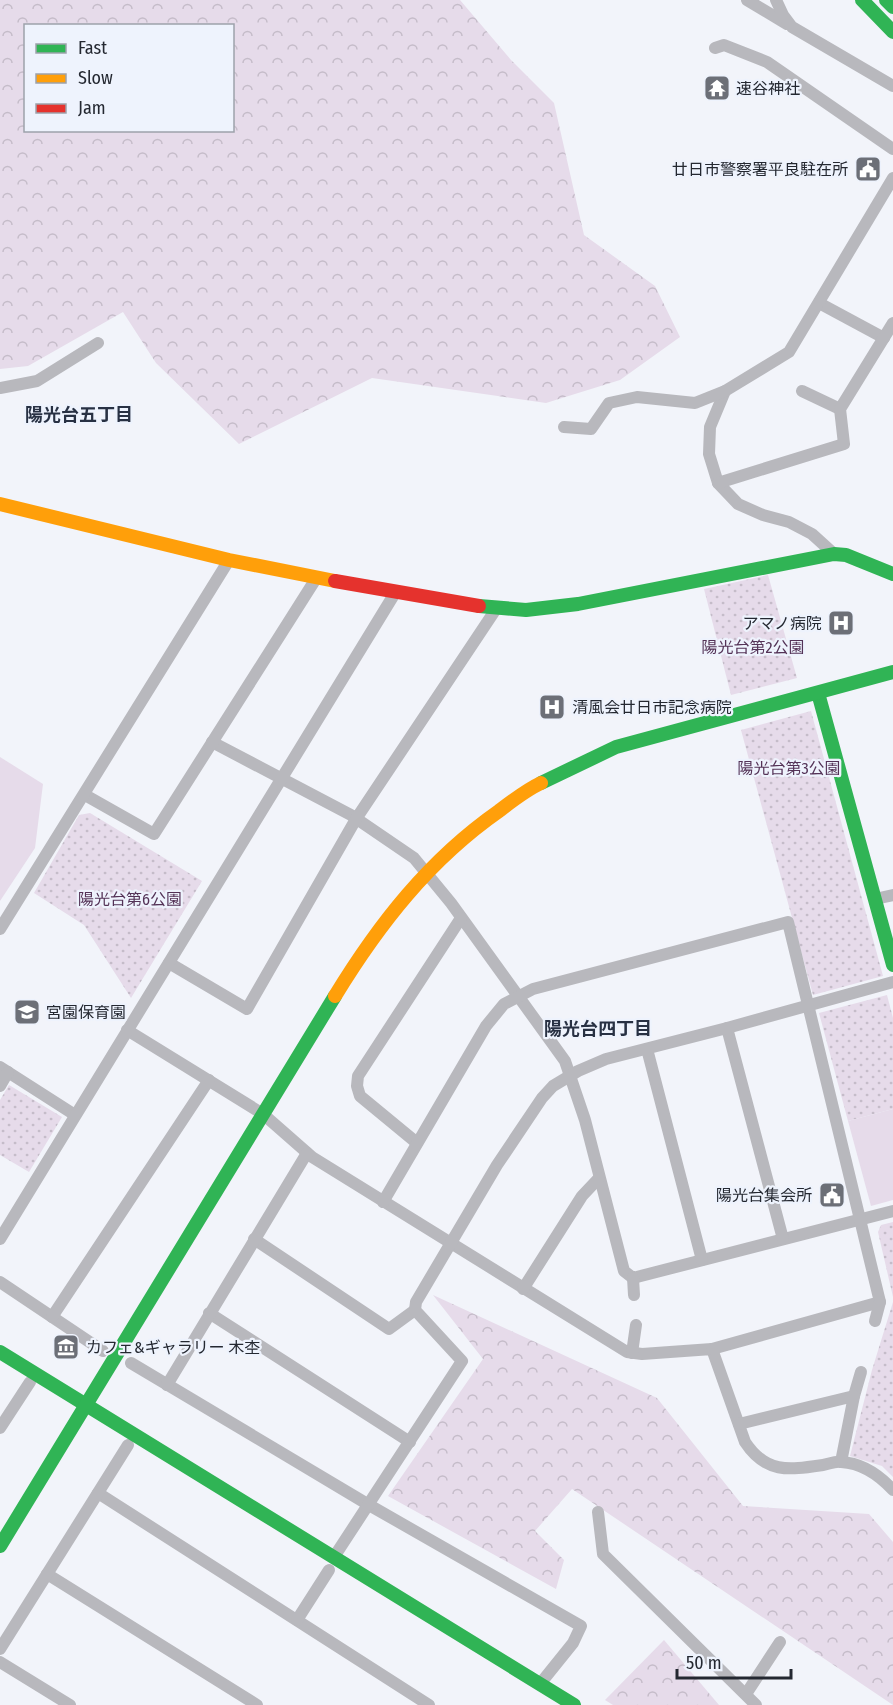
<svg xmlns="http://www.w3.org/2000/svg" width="893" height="1705" font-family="'Fira Sans Condensed','Noto Sans JP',sans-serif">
  <defs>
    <pattern id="forest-crowns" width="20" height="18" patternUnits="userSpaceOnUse" patternTransform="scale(1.5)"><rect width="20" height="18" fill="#e6dbea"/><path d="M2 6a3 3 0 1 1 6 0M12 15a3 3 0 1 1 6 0" fill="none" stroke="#c5bcc9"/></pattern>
    <pattern id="park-dots" width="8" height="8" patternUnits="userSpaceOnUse" patternTransform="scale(1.5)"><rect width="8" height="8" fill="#e6dbea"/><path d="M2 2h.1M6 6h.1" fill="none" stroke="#c5bcc9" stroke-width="1.8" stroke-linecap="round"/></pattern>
  </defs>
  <rect width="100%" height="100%" fill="#f2f4fa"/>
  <g fill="url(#forest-crowns)" fill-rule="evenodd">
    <path d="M0,0H460L511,60L554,103L584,235L655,286L680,337L620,380L546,403L372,378L239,444L156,363L123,312L28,366L0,369ZM26,26H232V130H26Z"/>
    <path d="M433,1295L657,1398L743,1506L869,1514L893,1542V1705L572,1489L535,1531L564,1560L556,1589L388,1496L483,1359Z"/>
    <path d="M664,1640L719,1705H613L605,1700Z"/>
  </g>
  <g fill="url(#park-dots)">
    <path d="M768,575L797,678L731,695L704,589Z"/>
    <path d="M811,711L883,976L813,995L741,730Z"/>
    <path d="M90,813L202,881L131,998L84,925L34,893L79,815Z"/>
    <path d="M887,995L893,1018V1109L848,1121L819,1013Z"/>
    <path d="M9,1085L62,1117L29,1172L0,1155V1100Z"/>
    <path d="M893,1222V1297L878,1232L881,1225Z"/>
    <path d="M893,1302V1477L882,1466L850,1456L872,1370Z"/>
  </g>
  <g fill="#e6dbea">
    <path d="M0,757L43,784L35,848L0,901Z"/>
    <path d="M893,1109V1200L871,1206L848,1121Z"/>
  </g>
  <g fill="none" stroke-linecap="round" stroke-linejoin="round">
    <g stroke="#b8b8bd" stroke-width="12">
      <path d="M747,0L787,24"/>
      <path d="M776,0L783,15L792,27L893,86"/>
      <path d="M715,48L724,45L767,62L893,149"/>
      <path d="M819,303L884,338"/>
      <path d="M0,388L37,381L98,343"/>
      <path d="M725,391L710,427L709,454L718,483L738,504L763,515L789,522L812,534L834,554"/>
      <path d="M802,391L840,409"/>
      <path d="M564,427L591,429L609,403L637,397L695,403L725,391L789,352L893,178"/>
      <path d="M718,483L844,444L840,409L893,323"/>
      <path d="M212,742L351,815L414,858L451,903L565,1061L585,1120L624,1271L633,1278L893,1211"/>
      <path d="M85,795L154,834L317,577"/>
      <path d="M875,899L893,895"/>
      <path d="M0,929L229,560"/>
      <path d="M169,963L247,1009L356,819L496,609"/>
      <path d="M727,1028L783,1239"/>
      <path d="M127,1030L263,1114L312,1157L627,1352L642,1354L712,1349L745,1442C766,1474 789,1470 823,1465C829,1464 835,1461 841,1462C862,1463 880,1476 893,1490"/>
      <path d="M647,1049L702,1260"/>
      <path d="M0,1067L75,1115"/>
      <path d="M0,1086L8,1072"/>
      <path d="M417,1143L360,1096L357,1086L358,1076L461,918"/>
      <path d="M383,1202L486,1026L504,1004L533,989L788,922L880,1302L712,1349"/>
      <path d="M0,1239L395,593"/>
      <path d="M254,1239L389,1329L415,1310"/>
      <path d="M633,1278L634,1295"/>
      <path d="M0,1282L103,1351"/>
      <path d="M523,1289L582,1196L599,1178"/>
      <path d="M209,1313L410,1442"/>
      <path d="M52,1317L209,1080"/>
      <path d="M875,1321L880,1302"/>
      <path d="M632,1353L636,1325"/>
      <path d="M131,1363L369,1505L581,1626L573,1643L540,1684"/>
      <path d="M167,1385L307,1153"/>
      <path d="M854,1396L861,1372"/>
      <path d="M739,1424L854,1396L841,1462"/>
      <path d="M0,1428L30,1382"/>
      <path d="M98,1493L429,1705"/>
      <path d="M598,1512L603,1554L756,1705"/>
      <path d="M334,1557L462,1361L415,1310L416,1302L497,1165L542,1098L553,1086L578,1071L606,1059L727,1028L893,982"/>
      <path d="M47,1574L257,1705"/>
      <path d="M297,1620L329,1570"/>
      <path d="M0,1649L128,1445"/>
      <path d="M0,1662L70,1705"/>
      <path d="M746,1694L780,1642"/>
    </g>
    <g stroke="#30b455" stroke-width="14">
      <path d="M862,0L893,32"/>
      <path d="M886,0L893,7"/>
      <path d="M479,606L526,610L578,604L834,554L846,555L893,574"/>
      <path d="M818,693L893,965"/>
      <path d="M541,783L616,747L893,672"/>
      <path d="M0,1352L574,1705"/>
      <path d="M0,1546L335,996"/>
    </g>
    <g stroke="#ff9f0a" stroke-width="14">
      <path d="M0,504L229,560L335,581"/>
      <path d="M335,996C379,924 429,860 499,811C512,801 526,790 541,783"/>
    </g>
    <path stroke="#e5322d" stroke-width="14" d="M335,581L479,606"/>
  </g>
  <defs>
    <symbol id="temple-square" viewBox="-11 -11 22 22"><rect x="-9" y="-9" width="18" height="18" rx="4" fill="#6c6f77" stroke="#eef3fd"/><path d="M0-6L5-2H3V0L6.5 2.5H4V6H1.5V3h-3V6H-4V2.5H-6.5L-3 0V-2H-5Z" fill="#fff"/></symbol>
    <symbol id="civic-square" viewBox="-11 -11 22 22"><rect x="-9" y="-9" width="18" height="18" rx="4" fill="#6c6f77" stroke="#eef3fd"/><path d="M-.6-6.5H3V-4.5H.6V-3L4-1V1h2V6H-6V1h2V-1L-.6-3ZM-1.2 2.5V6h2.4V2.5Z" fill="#fff"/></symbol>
    <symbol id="hospital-square" viewBox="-11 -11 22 22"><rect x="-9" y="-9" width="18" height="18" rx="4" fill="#6c6f77" stroke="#eef3fd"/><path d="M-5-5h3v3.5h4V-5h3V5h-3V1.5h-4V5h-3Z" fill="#fff"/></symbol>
    <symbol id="school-square" viewBox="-11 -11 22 22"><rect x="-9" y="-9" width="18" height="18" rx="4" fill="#6c6f77" stroke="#eef3fd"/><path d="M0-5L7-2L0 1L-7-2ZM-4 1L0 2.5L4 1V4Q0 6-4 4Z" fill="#fff"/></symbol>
    <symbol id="museum-square" viewBox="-11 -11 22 22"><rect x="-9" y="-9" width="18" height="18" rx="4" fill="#6c6f77" stroke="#eef3fd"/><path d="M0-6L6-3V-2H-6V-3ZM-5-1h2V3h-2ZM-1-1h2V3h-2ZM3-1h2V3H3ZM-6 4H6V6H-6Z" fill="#fff"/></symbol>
  </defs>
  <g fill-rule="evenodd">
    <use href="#temple-square" x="702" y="73" width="30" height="30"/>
    <use href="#civic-square" x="853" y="154" width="30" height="30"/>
    <use href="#hospital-square" x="826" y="608" width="30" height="30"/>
    <use href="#hospital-square" x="537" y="692" width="30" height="30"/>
    <use href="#school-square" x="12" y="997" width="30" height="30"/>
    <use href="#civic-square" x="817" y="1180" width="30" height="30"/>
    <use href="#museum-square" x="51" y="1332" width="30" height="30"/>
  </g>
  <g text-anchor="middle" stroke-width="4.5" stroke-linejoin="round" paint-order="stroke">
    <g font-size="16" fill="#242831" stroke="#eef3fd" text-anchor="start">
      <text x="736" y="94">速谷神社</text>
      <text x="848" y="175" text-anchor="end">廿日市警察署平良駐在所</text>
      <text x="822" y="629" text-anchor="end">アマノ病院</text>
      <text x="572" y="713">清風会廿日市記念病院</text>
      <text x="46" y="1018">宮園保育園</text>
      <text x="812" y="1201" text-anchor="end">陽光台集会所</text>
      <text x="86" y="1353">カフェ&amp;ギャラリー 木杢</text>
    </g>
    <g font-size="16" fill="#543357" stroke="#eef3fd">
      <text x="753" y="653">陽光台第2公園</text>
      <text x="789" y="774">陽光台第3公園</text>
      <text x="130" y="905">陽光台第6公園</text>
    </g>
    <g font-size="18" font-weight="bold" fill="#283143" stroke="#eef3fd">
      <text x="79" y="421">陽光台五丁目</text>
      <text x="598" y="1035">陽光台四丁目</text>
    </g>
  </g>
  <rect x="24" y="24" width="210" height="108" fill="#eef3fd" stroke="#9da2ab" stroke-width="1.5"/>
  <rect x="36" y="44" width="30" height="9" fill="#30b455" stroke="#9da2ab" stroke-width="1.5"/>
  <text x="78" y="54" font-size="18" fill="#242831">Fast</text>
  <rect x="36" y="74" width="30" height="9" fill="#ff9f0a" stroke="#9da2ab" stroke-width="1.5"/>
  <text x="78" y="84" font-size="18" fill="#242831">Slow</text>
  <rect x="36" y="104" width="30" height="9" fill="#e5322d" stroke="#9da2ab" stroke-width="1.5"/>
  <text x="78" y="114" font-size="18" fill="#242831">Jam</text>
  <path d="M677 1669v9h114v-9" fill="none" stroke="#242831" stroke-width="3"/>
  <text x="686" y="1669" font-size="18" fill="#242831" stroke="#eef3fd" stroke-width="4.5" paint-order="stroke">50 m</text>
</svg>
